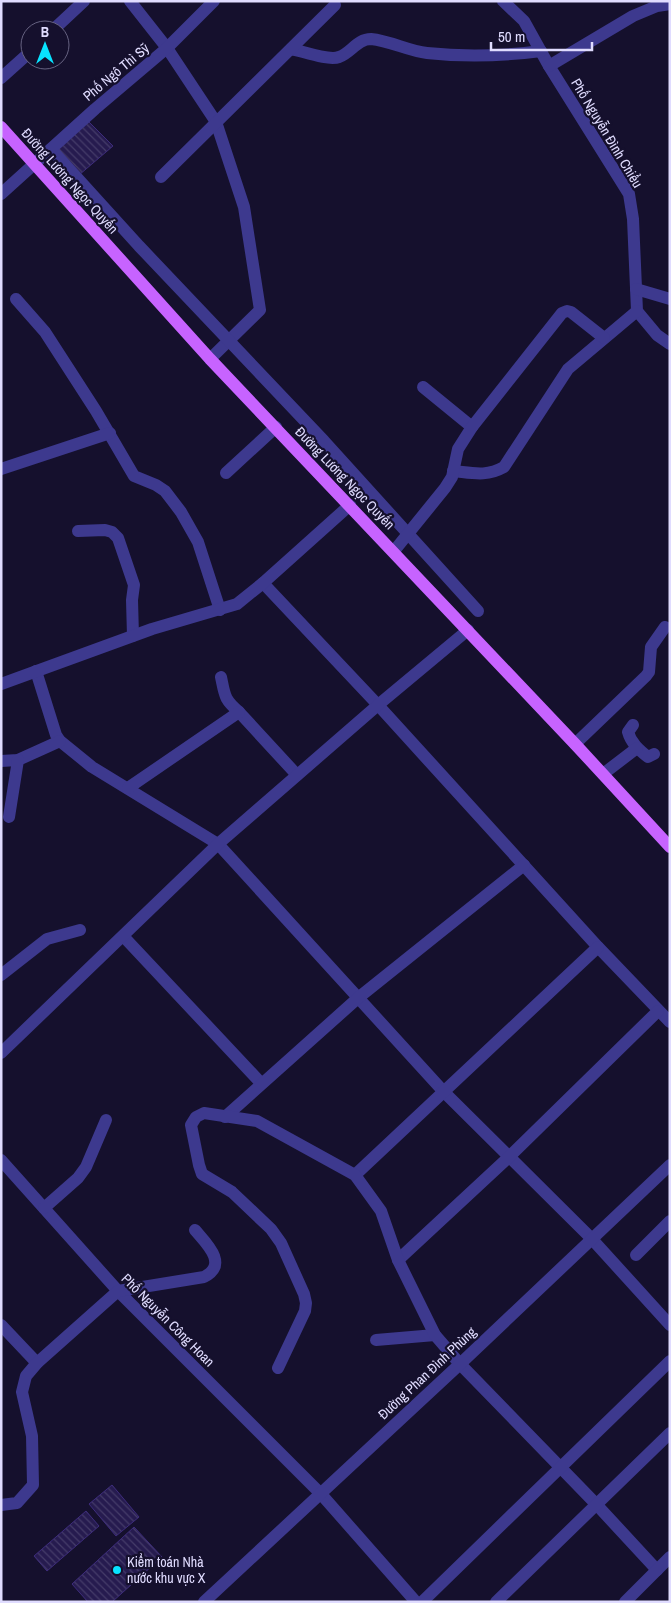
<svg xmlns="http://www.w3.org/2000/svg" width="671" height="1603" font-family="'Archivo Narrow',sans-serif">
  <defs>
    <pattern id="building-back-hatch" width="6" height="6" patternUnits="userSpaceOnUse" patternTransform="scale(1.25)"><rect width="6" height="6" fill="#261b4f"/><path d="M-1 5l2 2M0 0l6 6M5-1l2 2" fill="none" stroke="#453c69"/></pattern>
  </defs>
  <rect width="100%" height="100%" fill="#15102d"/>
  <g fill="url(#building-back-hatch)" stroke="#3d2c7c">
    <path d="M88,121L113,146L79,175L56,150Z"/>
    <path d="M112,1485L139,1517L116,1536L89,1504Z"/>
    <path d="M86,1511L99,1526L47,1571L34,1556Z"/>
    <path d="M134,1527L162,1557L112,1602H88L72,1584Z"/>
  </g>
  <g fill="none" stroke-linecap="round" stroke-linejoin="round">
    <g stroke="#3d398e" stroke-width="12">
      <path d="M130,1L167,48L216,122L244,207L260,310L210,359"/>
      <path d="M503,1L524,21L549,66L629,194L633,219L637,311L657,335L670,344"/>
      <path d="M53,30L84,1"/>
      <path d="M291,49C302,51 328,61 339,57C351,53 357,39 371,39C391,41 408,51 427,53C464,57 503,56 541,51"/>
      <path d="M549,66L633,16L657,6L670,4"/>
      <path d="M1,78L30,52"/>
      <path d="M51,149L139,246L324,441L478,611"/>
      <path d="M161,177L335,5"/>
      <path d="M1,194L95,109L167,48L214,1"/>
      <path d="M636,289L670,299"/>
      <path d="M16,299L45,332L96,411L134,476L156,485L165,491L181,512L198,542L220,610"/>
      <path d="M423,387L472,427"/>
      <path d="M1,469L110,433"/>
      <path d="M453,471C473,473 486,477 504,467L568,369L637,311"/>
      <path d="M226,473L276,427"/>
      <path d="M78,531L105,530L112,532L118,538L134,585L132,600L133,636"/>
      <path d="M394,551L445,488L452,477L458,449L472,427L562,313L567,311L571,312L604,338"/>
      <path d="M263,583L378,705L598,947L670,1022"/>
      <path d="M36,671L56,735L60,741L92,767L218,844L444,1092L591,1238L670,1325"/>
      <path d="M221,677C225,696 224,699 239,712L297,775"/>
      <path d="M1,684L152,629L237,604L263,583L350,505"/>
      <path d="M633,725L628,732C631,743 639,750 648,757L654,754"/>
      <path d="M575,744L646,676L649,672L651,647L665,627"/>
      <path d="M1,761L18,760L60,741"/>
      <path d="M603,774L637,748"/>
      <path d="M128,788L239,712"/>
      <path d="M9,817L18,760"/>
      <path d="M123,936L261,1083"/>
      <path d="M1,975L47,939L80,930"/>
      <path d="M1,1053L218,844L378,705L468,630"/>
      <path d="M225,1117L358,998L524,865"/>
      <path d="M1,1160L118,1291L321,1494L416,1602"/>
      <path d="M355,1175L598,947"/>
      <path d="M44,1208L78,1178L86,1167L106,1120"/>
      <path d="M636,1255L670,1221"/>
      <path d="M398,1260L509,1157L658,1011"/>
      <path d="M1,1325L37,1363"/>
      <path d="M376,1340L435,1335"/>
      <path d="M278,1368L305,1311L306,1303L304,1294L281,1243L271,1229L232,1192L202,1174L199,1165L191,1125L196,1117L204,1113L257,1121L355,1175L381,1211L398,1260L435,1335L460,1364L596,1504L657,1570"/>
      <path d="M1,1505L17,1503L33,1485L32,1436L22,1392L26,1376L37,1363L118,1291L204,1277C229,1264 206,1243 195,1230"/>
      <path d="M204,1602L460,1364L670,1165"/>
      <path d="M422,1602L670,1361"/>
      <path d="M496,1602L670,1433"/>
      <path d="M625,1602L670,1557"/>
    </g>
    <path stroke="#c763ff" stroke-width="12" d="M1,127L210,359L575,744L670,847"/>
  </g>
  <circle fill="#08e3ff" stroke="#15102d" stroke-width="2" cx="117" cy="1570" r="5"/>
  <g text-anchor="middle" stroke-width="4.5" stroke-linejoin="round" paint-order="stroke">
    <g font-size="14" fill="#e0dcff" stroke="#15102d">
      <text transform="translate(116 72) rotate(-40)" y="5">Phố Ngô Thì Sỹ</text>
      <text transform="translate(607 133) rotate(59)" y="5">Phố Nguyễn Đình Chiểu</text>
      <text transform="translate(70 181) rotate(48)" y="5">Đường Lương Ngọc Quyến</text>
      <text transform="translate(345 478) rotate(46)" y="5">Đường Lương Ngọc Quyến</text>
      <text transform="translate(168 1320) rotate(45)" y="5">Phố Nguyễn Công Hoan</text>
      <text transform="translate(427 1373) rotate(-43)" y="5">Đường Phan Đình Phùng</text>
    </g>
    <g font-size="14" fill="#e0dcff" stroke="#15102d" text-anchor="start">
      <text x="127" y="1567">Kiểm toán Nhà<tspan x="127" dy="16">nước khu vực X</tspan></text>
    </g>
  </g>
  <rect width="671" height="1603" fill="none" stroke="#e0dcff" stroke-width="5"/>
  <g transform="translate(45 45)"><circle r="24" fill="#15102d" stroke="#666281"/>
  <path d="M0-4L9 19L0 12L-9 19Z" fill="#08e3ff"/>
  <text y="-8" font-size="14" font-weight="bold" text-anchor="middle" fill="#e0dcff">B</text>
  </g>
  <path d="M491 42v8h101v-8" fill="none" stroke="#e0dcff" stroke-width="2.5"/>
  <text x="498" y="42" font-size="15" fill="#e0dcff" stroke="#15102d" stroke-width="4" paint-order="stroke">50 m</text>
</svg>
